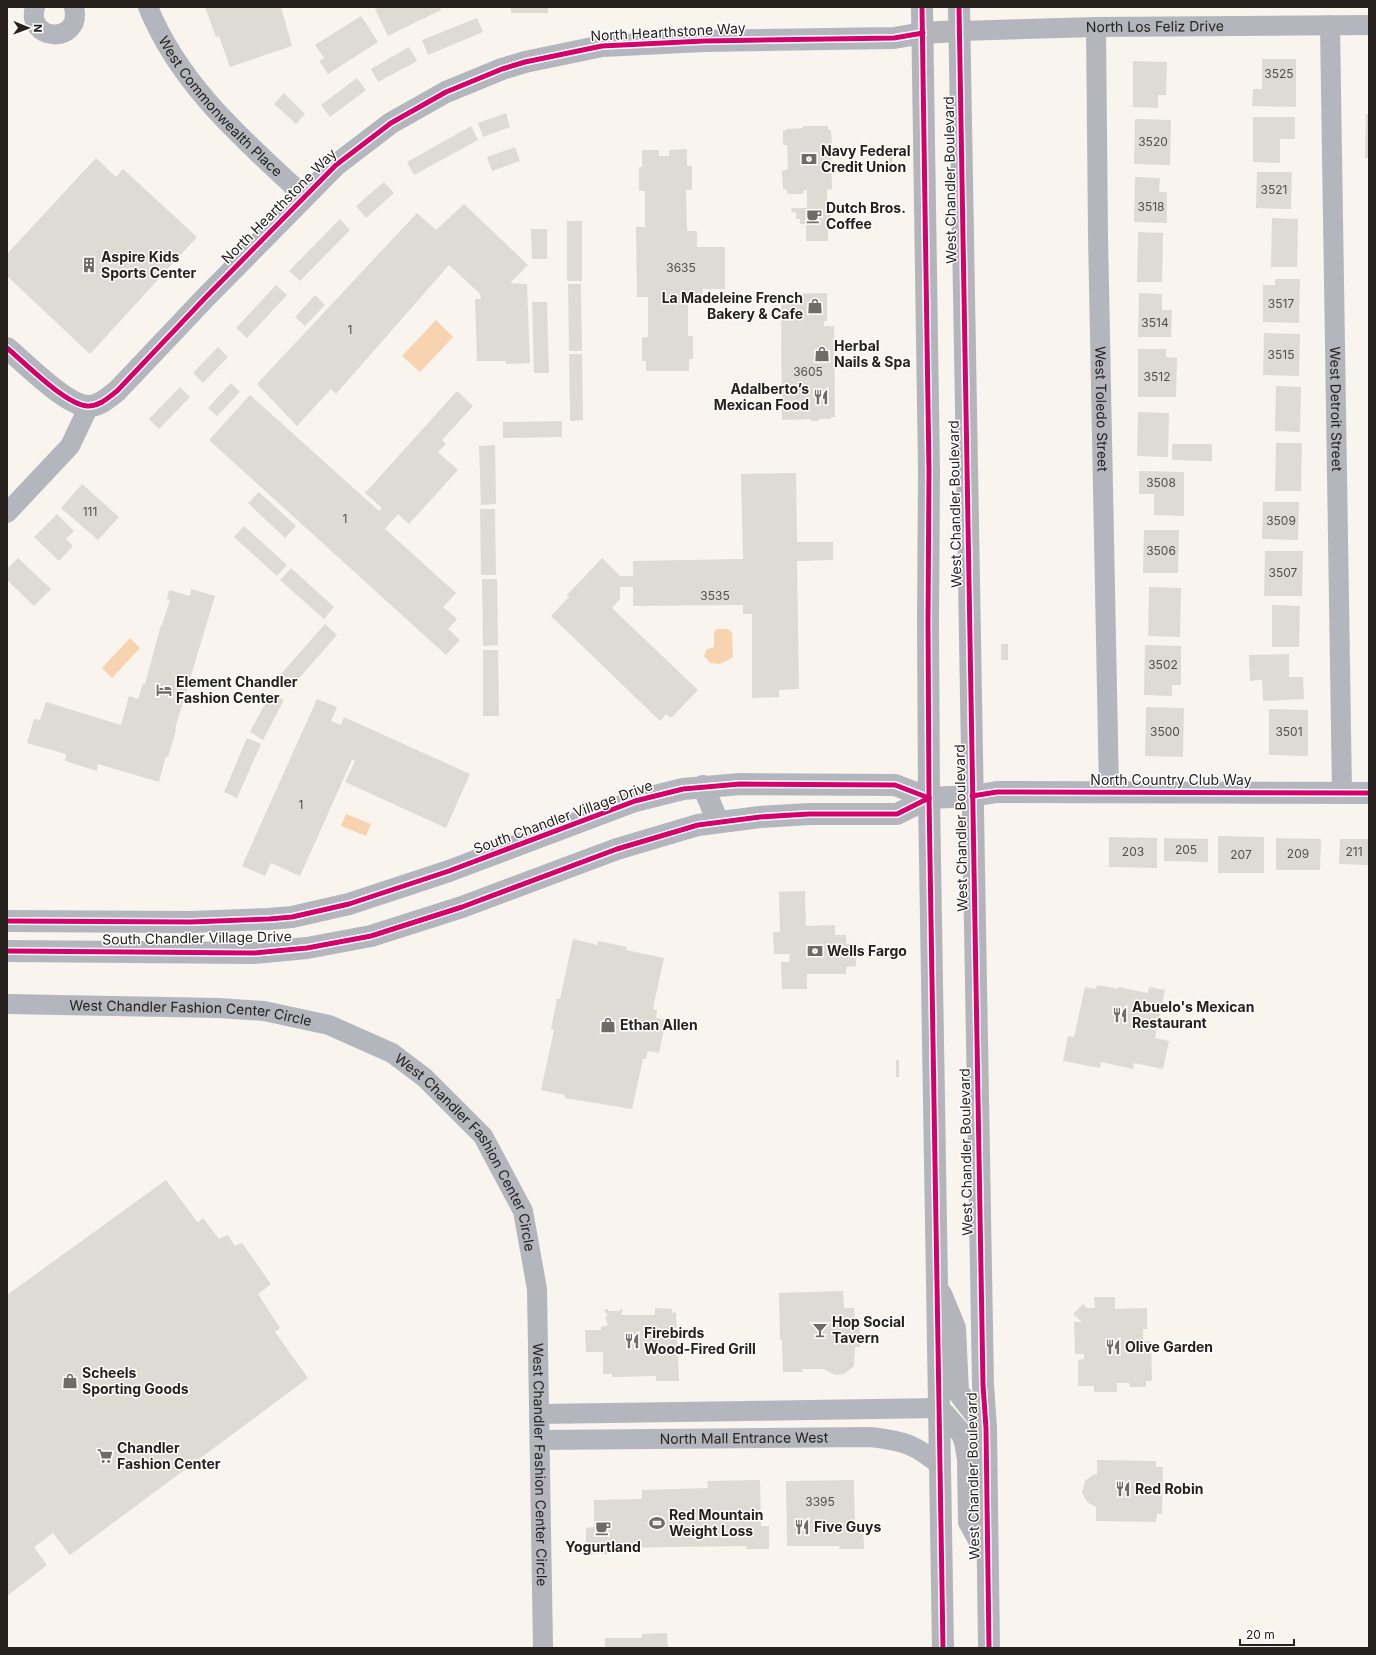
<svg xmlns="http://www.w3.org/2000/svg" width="1376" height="1655" font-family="Inter,sans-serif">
  <rect width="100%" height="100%" fill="#f9f4ee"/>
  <g fill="#f7d4af">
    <path d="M436,320L453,337L420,372L402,356Z"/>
    <path d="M716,629H728L732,633L733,657L720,664L710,663L704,656L707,649L714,647V633Z"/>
    <path d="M130,638L140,648L112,678L102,668Z"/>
    <path d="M346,814L371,824L366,836L341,826Z"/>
  </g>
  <g fill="#dedad4">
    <path d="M205,7H281L292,46L230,67L219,36L216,37Z"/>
    <path d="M380,7H440L441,10L388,36L375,9Z"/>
    <rect x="511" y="7" width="37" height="6"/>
    <path d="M361,16L378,42L328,74L319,61L324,58L315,45Z"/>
    <path d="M477,18L483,32L428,55L422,40Z"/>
    <path d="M409,47L417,61L378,82L371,69Z"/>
    <path d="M1262,59H1296V107L1252,106L1253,89H1262Z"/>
    <path d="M1133,61L1167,62L1166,95H1158V108L1133,107Z"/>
    <path d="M357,78L366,90L330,117L321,105Z"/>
    <path d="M284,93L305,114L296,124L274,104Z"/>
    <path d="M506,113L510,127L483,137L478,123Z"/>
    <path d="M1366,114H1369V158H1365Z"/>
    <path d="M1253,117H1295V139H1280V163L1253,162Z"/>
    <path d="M1135,119L1171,120L1170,165L1134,164Z"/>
    <path d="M471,126L478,140L414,175L407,162Z"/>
    <path d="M803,126H828V130H831L832,149H828L831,150L832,189L827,190V207L831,208V223L828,224V241H806V224H800V219H796V213L792,212L791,208H807V190H804L803,194H788L786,189H783L782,171L788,169L787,145H783V130L786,131V129L803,128Z"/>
    <path d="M515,147L520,161L492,171L487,157Z"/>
    <path d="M687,149V166H692V190H686L687,231H697V247H725V289H703L702,295H688V336H693V359H689V371H646V361H642V338L648,337V297H637L636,227H645V191H639V167H642V150H659V156H669V150Z"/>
    <path d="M889,156H892L893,166H889Z"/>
    <path d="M96,158L116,177L123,169L197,237L90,354L7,276V254Z"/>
    <path d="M1257,172H1292L1291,209L1256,208Z"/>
    <path d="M1135,177L1160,178L1159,192H1167V223L1134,222Z"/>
    <path d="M384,182L394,193L366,218L356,206Z"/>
    <path d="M464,204L528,265L510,283L527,284L530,363L506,364V361H477L475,299H481L480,294L449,265L336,394L331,389L297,426L257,384L417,213L436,230Z"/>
    <path d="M1272,218L1298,219L1297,267H1271Z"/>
    <path d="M340,219L350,230L300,281L289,271Z"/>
    <rect x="567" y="221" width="15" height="60"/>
    <path d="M531,229H547V259H532Z"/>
    <path d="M1138,232L1163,233L1162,282H1137Z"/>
    <path d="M1275,279H1300L1299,323L1263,322V285H1275Z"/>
    <path d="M568,284H581L582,351H569Z"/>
    <path d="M276,285L287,295L247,338L236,328Z"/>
    <path d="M827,293V321H824V326H834L835,417H831V419H819V421H811V419L782,420L781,294Z"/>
    <path d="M1139,293L1162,294V310H1172L1171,337H1138Z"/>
    <path d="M315,295L325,305L305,326L295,317Z"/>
    <path d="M532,302H547L549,373H534Z"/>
    <path d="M1264,333L1300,334L1299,376L1263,375Z"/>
    <path d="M218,347L228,357L203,383L193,373Z"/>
    <path d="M1138,349H1166V357L1177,358L1176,397H1138Z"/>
    <path d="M569,354H582L583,420L570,421Z"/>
    <path d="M231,383L240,392L217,416L208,408Z"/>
    <path d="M1276,386L1301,387L1300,432L1275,431Z"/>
    <path d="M180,387L190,397L159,429L149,419Z"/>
    <path d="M457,391L473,406L442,440L446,444L438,452L458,470L409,524L398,514L385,529L456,593L443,607L457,619L448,629L460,640L446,655L209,440L250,395L379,511L382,508L365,493Z"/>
    <path d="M1138,412L1169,413L1168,457L1137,456Z"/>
    <path d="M562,421V437L503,438V422Z"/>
    <path d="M1276,443H1302L1301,491H1275Z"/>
    <path d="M1172,444H1212V461L1172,460Z"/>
    <path d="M495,445L496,504L481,505L479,446Z"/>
    <path d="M1139,471L1184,472V516L1154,515V494H1139Z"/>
    <path d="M796,473L797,542H833V560L797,561L799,689L779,690V697L752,698V614H743V605L633,606V587H620V599L612,608L698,690L671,718L666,714L660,721L551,616L569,597L567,595L602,558L620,576H633V561L743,559L741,474Z"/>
    <path d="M82,484L119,517L98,540L61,508Z"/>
    <path d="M259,492L296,526L285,538L248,503Z"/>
    <path d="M1263,502H1299L1298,540L1262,539Z"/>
    <path d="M480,509H495L496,575H481Z"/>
    <path d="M57,514L74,531L66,539L73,546L59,561L34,537Z"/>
    <path d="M244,526L287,565L277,576L234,537Z"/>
    <path d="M1144,530H1179L1178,573H1143Z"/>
    <path d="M1265,551H1303L1302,596H1264Z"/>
    <path d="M18,558L51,589L34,606L7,580V569Z"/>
    <path d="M291,568L334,607L324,619L280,580Z"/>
    <path d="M482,579H497L498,645L483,646Z"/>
    <path d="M1149,587L1181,588L1180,637L1148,636Z"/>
    <path d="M191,589L215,596L175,729L176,730L168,757L166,756L159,782L98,764L97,771L65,761L66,754L27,743L34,719L40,720L46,702L121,725L129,696L138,699L143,683L145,684L161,625H162L170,600L167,599L169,590L190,596Z"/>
    <path d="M1272,605L1300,606L1299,647H1272Z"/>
    <path d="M325,624L337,635L293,685L281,674Z"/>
    <rect x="1001" y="644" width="7" height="16"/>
    <path d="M1145,645L1181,646V685H1172V696L1144,695Z"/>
    <path d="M483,650H498L499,716H483Z"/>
    <path d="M1289,654V677H1303L1304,699L1263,701L1262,680L1250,681L1249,655Z"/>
    <path d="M271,693L284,700L263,740L250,732Z"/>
    <path d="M317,699L337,707L331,721L341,725L344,717L470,774L446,828L345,782L355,761L352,760L300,876L271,863L265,876L242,866Z"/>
    <path d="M1146,707L1184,708L1183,757L1145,756Z"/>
    <path d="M1269,709L1308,710V756L1269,755Z"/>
    <path d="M247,738L261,744L237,798L224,792Z"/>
    <path d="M1218,836L1264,837V873H1218Z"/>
    <path d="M1109,837L1157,838V868L1109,867Z"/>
    <path d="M1164,838L1208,839V862L1164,861Z"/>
    <path d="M1276,838L1321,839L1320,870H1276Z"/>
    <path d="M1340,839H1369V865L1339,864Z"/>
    <path d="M805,891L806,926L835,925V935H846V944L855,943L856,966L846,967V974H807V989H782L781,962H789L790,954H774L773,932H780L779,892Z"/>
    <path d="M573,939L598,945V941L627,947L626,950L664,958L653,1009L657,1010L656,1018L666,1020L659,1053L648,1051L646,1059H643L632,1109L565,1098V1095L541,1090L554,1030L551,1029L557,999H560Z"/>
    <path d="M1097,985L1118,989V987L1148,993L1149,987L1165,990L1155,1038L1169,1041L1163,1069L1134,1063L1133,1069L1101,1062L1100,1068L1063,1061L1068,1036L1074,1037L1085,987L1096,989Z"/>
    <rect x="896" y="1060" width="3" height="17"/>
    <path d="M166,1180L198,1223L203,1218L219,1239L228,1235L235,1246L242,1243L271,1284L258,1294L280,1328L275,1332L308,1378L70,1555L53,1533L34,1547L47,1565L7,1596V1295Z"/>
    <path d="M843,1291L844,1308H854L855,1320H860V1347H855L854,1366L844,1374L838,1375L833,1374L824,1369H802L803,1372H783L782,1340H780L779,1293Z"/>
    <path d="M1094,1297H1115V1309L1147,1308V1329H1143V1341H1151L1152,1381H1146V1387H1130L1129,1383H1117V1392H1094V1386H1078V1360L1084,1359V1354H1075L1074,1322H1082L1073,1314L1083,1304L1087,1308H1095Z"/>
    <path d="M655,1308L672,1309V1313L676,1312L679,1381H656V1376L612,1377V1374H603V1352H586L585,1330H601V1327L608,1325L605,1317H607V1313H605V1309H608V1311H620V1309H623L621,1315H655Z"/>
    <path d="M1097,1460L1156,1461V1467H1163L1162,1514H1157L1156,1522L1096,1521V1507L1087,1502L1082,1492L1085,1481L1094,1474L1097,1475Z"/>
    <path d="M760,1480L761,1526H769V1549H746L747,1546L611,1548L610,1554H586V1528L594,1527V1500L642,1499V1490L708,1488L707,1481Z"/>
    <path d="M854,1480L855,1524H863L864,1549H839L840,1546H787L786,1481Z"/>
    <path d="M667,1633L668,1648H605V1638H642V1634Z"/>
  </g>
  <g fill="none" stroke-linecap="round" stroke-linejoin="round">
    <g stroke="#b3b6bd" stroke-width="20">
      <path d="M35,7C25,42 83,45 74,7"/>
      <path id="s1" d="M148,7C180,86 244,140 304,196"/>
      <path id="s2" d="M1330,25L1342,793"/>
      <path id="s3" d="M1096,27L1098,235L1109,791"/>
      <path id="s4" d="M959,31L1096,27L1369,25"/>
      <path d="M7,513L70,446L89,406"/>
      <path id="s5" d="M7,1004L219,1008L264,1011L329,1025L392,1053L425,1078L483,1136L523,1211L537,1289L543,1648"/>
      <path d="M540,1414L939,1408"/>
      <path id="s6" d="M540,1440L871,1437C904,1441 914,1444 940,1465"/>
    </g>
    <g stroke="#b3b6bd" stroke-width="22">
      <path d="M7,348C25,363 65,404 87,406C99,407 109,397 117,391L206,297L336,165L391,123L446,92L502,69L525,62L602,46L704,41L894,38L923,33"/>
      <path d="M703,786L718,822"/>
      <path d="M7,921L191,922L269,919L292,917L349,904L449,871L635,801L683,789L740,784L895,785L929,798L972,796L997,792L1369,793"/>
      <path d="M7,951L254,953L307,948L371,936L462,907L617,849L698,825L760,817L809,814H897L929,798"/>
    </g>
    <g stroke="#b3b5bb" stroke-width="22">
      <path d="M922,7L929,471L928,622L929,798L943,1648"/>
      <path d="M959,7L983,1385L986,1428L989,1648"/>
      <path d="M923,33L959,31"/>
      <path d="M941,1294L955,1328L958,1392L986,1428"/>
      <path d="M939,1408L962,1434L965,1442L968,1459L969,1522L986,1553"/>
    </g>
    <defs>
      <g id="cycleway">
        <path d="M922,7L929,471L928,622L929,798L943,1648"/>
        <path d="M959,7L983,1385L986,1428L989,1648"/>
        <path d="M7,348C25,363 65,404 87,406C99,407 109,397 117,391L206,297L336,165L391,123L446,92L502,69L525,62L602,46L704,41L894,38L923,33"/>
        <path d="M972,796L997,792L1369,793"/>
        <path d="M7,921L191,922L269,919L292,917L349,904L449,871L635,801L683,789L740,784L895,785L929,798"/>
        <path d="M7,951L254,953L307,948L371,936L462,907L617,849L698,825L760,817L809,814H897L929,798"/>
      </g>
    </defs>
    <use href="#cycleway" stroke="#fff" stroke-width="8"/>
    <use href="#cycleway" stroke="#d6006c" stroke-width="5"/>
  </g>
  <defs>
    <symbol id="bank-bare" viewBox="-9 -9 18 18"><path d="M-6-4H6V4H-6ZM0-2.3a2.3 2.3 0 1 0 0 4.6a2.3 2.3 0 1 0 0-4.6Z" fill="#706b66" stroke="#fff" stroke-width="2.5" paint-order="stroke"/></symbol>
    <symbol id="cafe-bare" viewBox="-9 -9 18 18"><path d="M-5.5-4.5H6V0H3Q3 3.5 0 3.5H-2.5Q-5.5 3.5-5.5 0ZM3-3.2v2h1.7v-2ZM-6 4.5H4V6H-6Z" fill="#706b66" stroke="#fff" stroke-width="2.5" paint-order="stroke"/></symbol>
    <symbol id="building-bare" viewBox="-9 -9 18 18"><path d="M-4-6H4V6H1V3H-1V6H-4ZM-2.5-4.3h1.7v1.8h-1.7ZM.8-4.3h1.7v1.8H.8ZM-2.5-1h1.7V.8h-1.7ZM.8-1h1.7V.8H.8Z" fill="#706b66" stroke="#fff" stroke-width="2.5" paint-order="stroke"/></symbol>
    <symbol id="shop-bare" viewBox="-9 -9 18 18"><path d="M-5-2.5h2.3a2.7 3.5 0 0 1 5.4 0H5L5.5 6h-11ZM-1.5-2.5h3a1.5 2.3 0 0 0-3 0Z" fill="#706b66" stroke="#fff" stroke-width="2.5" paint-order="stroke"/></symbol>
    <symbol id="restaurant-bare" viewBox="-9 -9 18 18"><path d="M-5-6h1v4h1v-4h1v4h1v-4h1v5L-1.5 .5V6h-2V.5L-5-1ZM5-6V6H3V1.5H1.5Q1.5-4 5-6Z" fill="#706b66" stroke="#fff" stroke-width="2.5" paint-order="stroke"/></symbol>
    <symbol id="hotel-bare" viewBox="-9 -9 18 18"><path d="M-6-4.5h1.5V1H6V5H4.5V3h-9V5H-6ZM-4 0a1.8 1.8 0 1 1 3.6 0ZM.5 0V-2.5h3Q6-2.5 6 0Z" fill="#706b66" stroke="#fff" stroke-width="2.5" paint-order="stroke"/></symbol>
    <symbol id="bar-bare" viewBox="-9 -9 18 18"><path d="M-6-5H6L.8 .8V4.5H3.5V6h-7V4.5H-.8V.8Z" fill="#706b66" stroke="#fff" stroke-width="2.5" paint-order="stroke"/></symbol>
    <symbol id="supermarket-bare" viewBox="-9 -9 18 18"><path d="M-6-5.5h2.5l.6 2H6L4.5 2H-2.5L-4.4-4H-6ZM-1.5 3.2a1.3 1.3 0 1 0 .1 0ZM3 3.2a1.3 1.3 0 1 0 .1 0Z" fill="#706b66" stroke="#fff" stroke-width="2.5" paint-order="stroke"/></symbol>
    <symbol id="stadium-bare" viewBox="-9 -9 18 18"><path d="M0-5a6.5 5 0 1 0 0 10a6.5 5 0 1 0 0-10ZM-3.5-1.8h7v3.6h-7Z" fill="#706b66" stroke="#fff" stroke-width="2.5" paint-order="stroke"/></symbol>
  </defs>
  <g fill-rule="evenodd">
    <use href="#bank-bare" x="798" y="148" width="22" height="22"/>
    <use href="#cafe-bare" x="803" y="205" width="22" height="22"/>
    <use href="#building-bare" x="78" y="254" width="22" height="22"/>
    <use href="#shop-bare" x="804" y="295" width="22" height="22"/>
    <use href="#shop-bare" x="811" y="343" width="22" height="22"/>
    <use href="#restaurant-bare" x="810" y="386" width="22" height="22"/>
    <use href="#hotel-bare" x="153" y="679" width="22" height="22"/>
    <use href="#bank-bare" x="804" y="940" width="22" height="22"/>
    <use href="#restaurant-bare" x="1109" y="1004" width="22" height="22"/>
    <use href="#shop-bare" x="597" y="1014" width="22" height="22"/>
    <use href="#bar-bare" x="809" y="1319" width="22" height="22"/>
    <use href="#restaurant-bare" x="621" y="1330" width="22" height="22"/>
    <use href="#restaurant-bare" x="1102" y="1336" width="22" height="22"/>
    <use href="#shop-bare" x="59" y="1370" width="22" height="22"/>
    <use href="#supermarket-bare" x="94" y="1445" width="22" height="22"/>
    <use href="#restaurant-bare" x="1112" y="1478" width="22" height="22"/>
    <use href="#stadium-bare" x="646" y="1512" width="22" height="22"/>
    <use href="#restaurant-bare" x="791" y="1516" width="22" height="22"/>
    <use href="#cafe-bare" x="592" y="1517" width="22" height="22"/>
  </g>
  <g text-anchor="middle" stroke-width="3" stroke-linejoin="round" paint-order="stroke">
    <g font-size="12" fill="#544f4b">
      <text x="1279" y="78">3525</text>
      <text x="1153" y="146">3520</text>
      <text x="1274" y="194">3521</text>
      <text x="1151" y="211">3518</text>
      <text x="681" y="272">3635</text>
      <text x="1281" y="308">3517</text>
      <text x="1155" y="327">3514</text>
      <text x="350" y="334">1</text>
      <text x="1281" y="359">3515</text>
      <text x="808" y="376">3605</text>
      <text x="1157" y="381">3512</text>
      <text x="1161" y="487">3508</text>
      <text x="90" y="516">111</text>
      <text x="345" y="523">1</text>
      <text x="1281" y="525">3509</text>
      <text x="1161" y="555">3506</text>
      <text x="1283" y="577">3507</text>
      <text x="715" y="600">3535</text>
      <text x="1163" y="669">3502</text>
      <text x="1165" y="736">3500</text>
      <text x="1289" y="736">3501</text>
      <text x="301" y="809">1</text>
      <text x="1186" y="854">205</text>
      <text x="1133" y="856">203</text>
      <text x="1354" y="856">211</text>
      <text x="1298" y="858">209</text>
      <text x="1241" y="859">207</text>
      <text x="820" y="1506">3395</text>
    </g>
    <g font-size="14" fill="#26211d" stroke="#fff">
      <text dy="5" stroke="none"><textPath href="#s4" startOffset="196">North Los Feliz Drive</textPath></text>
      <text transform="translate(668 32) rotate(-3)" y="5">North Hearthstone Way</text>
      <text dy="5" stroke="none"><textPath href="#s1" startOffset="124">West Commonwealth Place</textPath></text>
      <text transform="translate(950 180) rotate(-91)" y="5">West Chandler Boulevard</text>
      <text transform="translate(279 206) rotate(-45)" y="5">North Hearthstone Way</text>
      <text dy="5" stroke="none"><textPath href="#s3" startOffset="382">West Toledo Street</textPath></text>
      <text dy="5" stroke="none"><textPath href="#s2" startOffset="384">West Detroit Street</textPath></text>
      <text transform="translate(955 504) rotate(-91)" y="5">West Chandler Boulevard</text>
      <text x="1171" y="785">North Country Club Way</text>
      <text transform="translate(563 817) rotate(-20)" y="5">South Chandler Village Drive</text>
      <text transform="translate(961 828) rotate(-91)" y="5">West Chandler Boulevard</text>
      <text transform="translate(197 938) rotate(-1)" y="5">South Chandler Village Drive</text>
      <text dy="5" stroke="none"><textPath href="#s5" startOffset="184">West Chandler Fashion Center Circle</textPath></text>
      <text transform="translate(966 1152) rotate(-91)" y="5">West Chandler Boulevard</text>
      <text dy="5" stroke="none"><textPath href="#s5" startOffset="520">West Chandler Fashion Center Circle</textPath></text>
      <text dy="5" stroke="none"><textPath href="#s6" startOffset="204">North Mall Entrance West</textPath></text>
      <text dy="5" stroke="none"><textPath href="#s5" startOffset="856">West Chandler Fashion Center Circle</textPath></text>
      <text transform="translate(973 1476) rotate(-91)" y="5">West Chandler Boulevard</text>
    </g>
    <g font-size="14" font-weight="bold" fill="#26211d" stroke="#fff" text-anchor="start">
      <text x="821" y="156">Navy Federal<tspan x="821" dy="16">Credit Union</tspan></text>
      <text x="826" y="213">Dutch Bros.<tspan x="826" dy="16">Coffee</tspan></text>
      <text x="101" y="262">Aspire Kids<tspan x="101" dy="16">Sports Center</tspan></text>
      <text x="803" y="303" text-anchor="end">La Madeleine French<tspan x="803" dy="16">Bakery &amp; Cafe</tspan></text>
      <text x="834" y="351">Herbal<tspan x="834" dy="16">Nails &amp; Spa</tspan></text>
      <text x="809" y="394" text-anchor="end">Adalberto’s<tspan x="809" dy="16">Mexican Food</tspan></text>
      <text x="176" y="687">Element Chandler<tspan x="176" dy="16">Fashion Center</tspan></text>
      <text x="827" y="956">Wells Fargo</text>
      <text x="1132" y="1012">Abuelo's Mexican<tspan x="1132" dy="16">Restaurant</tspan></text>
      <text x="620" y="1030">Ethan Allen</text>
      <text x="832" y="1327">Hop Social<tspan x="832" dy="16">Tavern</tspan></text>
      <text x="644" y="1338">Firebirds<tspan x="644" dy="16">Wood-Fired Grill</tspan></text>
      <text x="1125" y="1352">Olive Garden</text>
      <text x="82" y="1378">Scheels<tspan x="82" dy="16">Sporting Goods</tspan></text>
      <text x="117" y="1453">Chandler<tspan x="117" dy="16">Fashion Center</tspan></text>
      <text x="1135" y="1494">Red Robin</text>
      <text x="669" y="1520">Red Mountain<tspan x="669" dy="16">Weight Loss</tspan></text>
      <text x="814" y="1532">Five Guys</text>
      <text x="603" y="1552" text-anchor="middle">Yogurtland</text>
    </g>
  </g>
  <rect width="1376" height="1655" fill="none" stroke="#26211d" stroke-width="16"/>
  <g transform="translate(28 28) rotate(91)" stroke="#ffffff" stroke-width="3" paint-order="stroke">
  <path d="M0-3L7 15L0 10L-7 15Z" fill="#26211d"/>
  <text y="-6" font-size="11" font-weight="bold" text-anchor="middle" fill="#26211d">N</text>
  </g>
  <path d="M1240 1639v6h54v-6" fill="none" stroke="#26211d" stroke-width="2"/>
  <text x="1246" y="1639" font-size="12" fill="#26211d" stroke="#ffffff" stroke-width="3" paint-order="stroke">20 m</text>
</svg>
